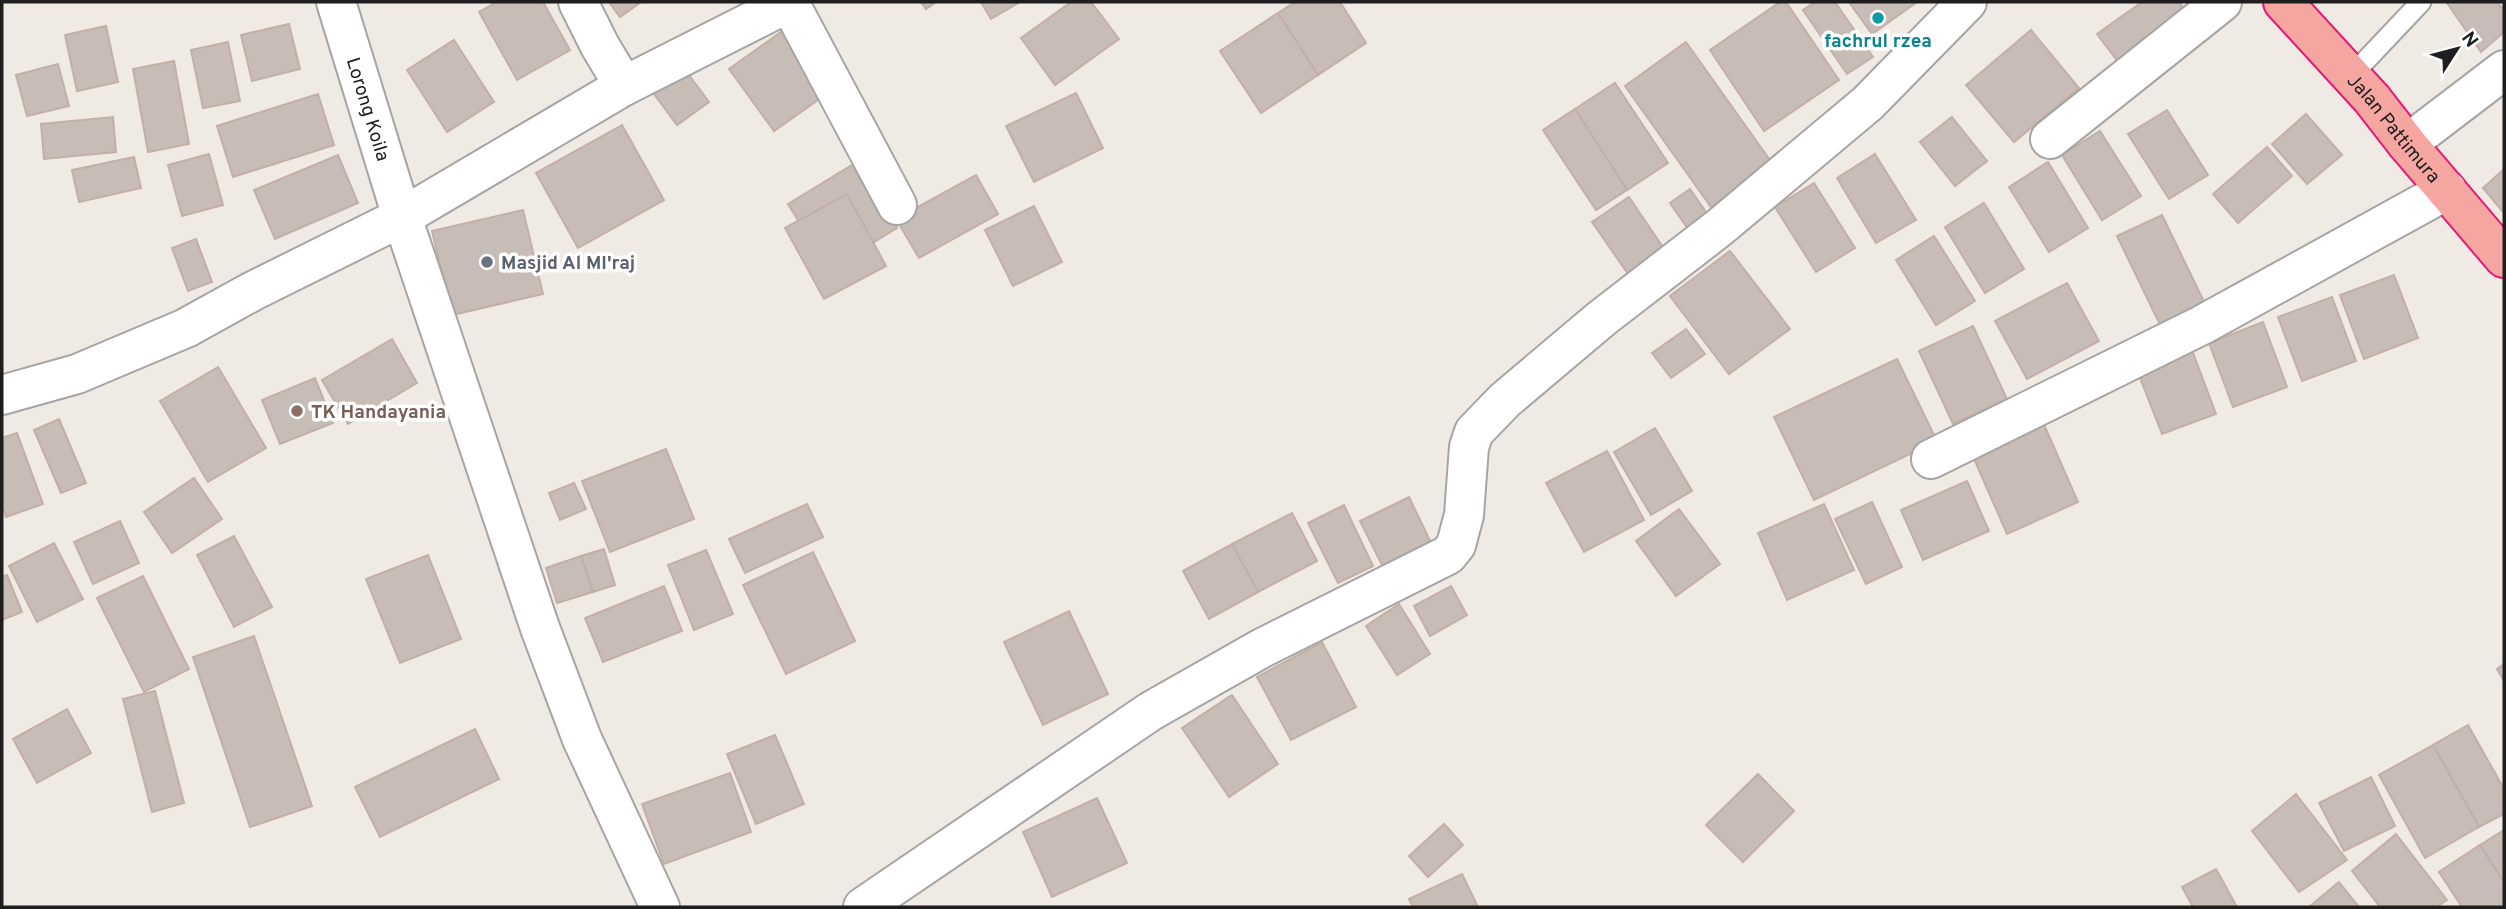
<svg xmlns="http://www.w3.org/2000/svg" width="2506" height="909" font-family="Overpass,sans-serif">
  <rect width="100%" height="100%" fill="#f0eae4"/>
  <g fill="#c8bcb7" stroke="#c3afa5" stroke-width="2">
    <path d="M497,2H543L570,50L517,80L479,12Z"/>
    <path d="M609,2H641L620,17Z"/>
    <path d="M921,2H936L926,9Z"/>
    <path d="M981,2H1020L991,19Z"/>
    <path d="M1071,2H1091L1119,39L1055,85L1021,38Z"/>
    <path d="M1295,2H1340L1366,43L1318,75L1278,13Z"/>
    <path d="M1780,2H1786L1839,80L1764,131L1710,50Z"/>
    <path d="M1815,2H1835L1873,57L1847,74L1803,10Z"/>
    <path d="M1849,2H1917L1872,34Z"/>
    <path d="M2142,2H2179L2187,13L2119,63L2097,34Z"/>
    <path d="M2449,2H2497L2504,10V32L2481,52L2447,3Z"/>
    <path d="M1278,13L1318,75L1261,113L1220,51Z"/>
    <path d="M289,24L300,69L252,81L241,35Z"/>
    <path d="M106,26L118,82L77,91L65,35Z"/>
    <path d="M2031,30L2079,88L2014,142L1966,85Z"/>
    <path d="M781,32L825,95L774,131L729,69Z"/>
    <path d="M454,40L494,102L447,132L407,70Z"/>
    <path d="M228,42L240,101L203,108L191,50Z"/>
    <path d="M1686,42L1772,163L1711,207L1625,86Z"/>
    <path d="M174,61L189,144L148,152L133,69Z"/>
    <path d="M58,64L69,106L27,116L16,75Z"/>
    <path d="M686,71L709,102L677,125L654,94Z"/>
    <path d="M1615,83L1668,163L1627,190L1575,109Z"/>
    <path d="M1076,93L1103,148L1034,182L1006,126Z"/>
    <path d="M318,94L334,145L233,177L217,126Z"/>
    <path d="M1575,109L1627,190L1596,210L1543,130Z"/>
    <path d="M2167,110L2208,175L2169,199L2128,134Z"/>
    <path d="M2306,114L2342,155L2307,184L2272,144Z"/>
    <path d="M113,117L116,152L44,159L41,124Z"/>
    <path d="M1952,117L1987,161L1955,186L1920,142Z"/>
    <path d="M622,125L664,200L578,248L536,173Z"/>
    <path d="M2100,131L2141,196L2102,220L2062,155Z"/>
    <path d="M2267,147L2292,176L2238,223L2213,194Z"/>
    <path d="M209,154L223,205L182,216L168,165Z"/>
    <path d="M1875,154L1916,220L1876,243L1837,178Z"/>
    <path d="M338,155L358,203L275,239L254,190Z"/>
    <path d="M134,157L141,188L79,202L72,170Z"/>
    <path d="M857,162L897,228L829,270L788,204Z"/>
    <path d="M2048,162L2088,228L2049,252L2009,187Z"/>
    <path d="M2504,169V213L2483,188Z"/>
    <path d="M976,175L998,214L919,258L896,219Z"/>
    <path d="M1814,183L1855,248L1816,272L1775,207Z"/>
    <path d="M1690,189L1708,215L1688,229L1670,203Z"/>
    <path d="M847,194L886,266L824,299L785,228Z"/>
    <path d="M1629,197L1671,259L1635,284L1592,222Z"/>
    <path d="M1984,203L2024,269L1985,293L1945,227Z"/>
    <path d="M1034,206L1062,262L1013,286L985,230Z"/>
    <path d="M523,210L543,294L452,315L432,231Z"/>
    <path d="M2162,215L2209,312L2164,333L2117,236Z"/>
    <path d="M1934,236L1975,301L1936,325L1896,260Z"/>
    <path d="M196,239L212,282L188,291L172,248Z"/>
    <path d="M1730,251L1790,329L1729,374L1670,296Z"/>
    <path d="M2394,275L2418,338L2364,359L2340,295Z"/>
    <path d="M2067,283L2099,341L2027,379L1995,321Z"/>
    <path d="M2332,297L2356,361L2302,381L2278,317Z"/>
    <path d="M2263,322L2287,387L2233,407L2209,343Z"/>
    <path d="M1973,326L2007,399L1953,424L1919,351Z"/>
    <path d="M1686,329L1705,354L1671,378L1652,353Z"/>
    <path d="M392,339L417,383L348,424L322,380Z"/>
    <path d="M2192,350L2216,414L2162,434L2137,370Z"/>
    <path d="M1897,359L1937,441L1814,500L1774,417Z"/>
    <path d="M218,367L266,448L208,482L160,401Z"/>
    <path d="M315,378L333,423L280,444L262,400Z"/>
    <path d="M59,419L86,483L61,493L34,430Z"/>
    <path d="M2042,420L2078,502L2007,534L1971,452Z"/>
    <path d="M1655,428L1692,491L1651,515L1614,452Z"/>
    <path d="M17,433L43,504L6,517L2,505V438Z"/>
    <path d="M666,449L694,519L610,552L582,481Z"/>
    <path d="M1607,451L1644,520L1584,552L1546,483Z"/>
    <path d="M194,478L222,519L172,553L144,512Z"/>
    <path d="M1967,481L1989,531L1923,560L1901,510Z"/>
    <path d="M574,483L586,509L560,520L549,493Z"/>
    <path d="M1409,497L1434,549L1385,571L1360,521Z"/>
    <path d="M1872,502L1902,567L1866,584L1835,519Z"/>
    <path d="M807,504L823,537L745,573L729,539Z"/>
    <path d="M1824,504L1854,570L1787,600L1758,533Z"/>
    <path d="M1344,505L1373,566L1338,583L1308,523Z"/>
    <path d="M1679,509L1720,564L1676,596L1636,541Z"/>
    <path d="M1292,513L1317,561L1258,592L1232,544Z"/>
    <path d="M120,521L139,563L93,584L74,542Z"/>
    <path d="M234,536L272,607L234,627L197,555Z"/>
    <path d="M54,543L83,599L37,622L9,566Z"/>
    <path d="M1232,544L1258,592L1209,619L1183,571Z"/>
    <path d="M604,549L615,585L593,592L581,556Z"/>
    <path d="M706,550L733,614L694,630L668,565Z"/>
    <path d="M813,552L855,641L786,674L743,585Z"/>
    <path d="M428,555L461,639L400,663L366,579Z"/>
    <path d="M581,556L593,592L557,603L546,568Z"/>
    <path d="M7,575L22,612L2,620V577Z"/>
    <path d="M143,576L189,669L144,692L97,598Z"/>
    <path d="M664,586L682,631L603,662L585,618Z"/>
    <path d="M1451,586L1467,615L1430,636L1414,606Z"/>
    <path d="M1399,604L1430,654L1397,675L1366,626Z"/>
    <path d="M1069,611L1108,694L1043,725L1004,642Z"/>
    <path d="M254,636L312,806L250,827L193,657Z"/>
    <path d="M1322,642L1356,707L1291,740L1257,677Z"/>
    <path d="M2504,664V681L2497,669Z"/>
    <path d="M155,691L184,803L152,812L123,699Z"/>
    <path d="M1232,695L1278,764L1229,797L1182,728Z"/>
    <path d="M67,709L91,753L37,783L13,739Z"/>
    <path d="M2468,725L2504,789V814L2479,827L2433,745Z"/>
    <path d="M475,729L499,779L380,837L355,787Z"/>
    <path d="M775,735L804,804L756,824L727,754Z"/>
    <path d="M2433,745L2479,827L2425,858L2379,775Z"/>
    <path d="M730,773L751,832L664,864L642,804Z"/>
    <path d="M1758,774L1794,811L1743,862L1706,825Z"/>
    <path d="M2371,777L2395,826L2344,851L2319,803Z"/>
    <path d="M2296,794L2347,860L2299,892L2252,831Z"/>
    <path d="M1097,798L1127,863L1052,897L1023,832Z"/>
    <path d="M1444,824L1463,845L1428,877L1409,856Z"/>
    <path d="M2504,830V882L2480,845Z"/>
    <path d="M2396,834L2447,900L2436,907H2380L2352,871Z"/>
    <path d="M2480,845L2504,882V907H2462L2439,872Z"/>
    <path d="M2216,869L2237,907H2193L2182,887Z"/>
    <path d="M1462,874L1478,907H1413L1409,899Z"/>
    <path d="M2339,882L2359,907H2309Z"/>
  </g>
  <g fill="none" stroke-linecap="round" stroke-linejoin="round">
    <defs>
      <path id="service" d="M2351,76L2421,2"/>
      <g id="minor">
        <path id="s1" d="M336,2L402,217L540,628L582,739L660,907"/>
        <path d="M578,2L600,46L624,86"/>
        <path d="M789,2L897,205"/>
        <path d="M2050,139L2222,2"/>
        <path d="M2407,144L2504,70"/>
        <path d="M2,395L77,374L186,328L253,291L402,217L624,86L790,2"/>
        <path d="M1931,459L2202,325L2447,190"/>
        <path d="M863,907L1151,711L1262,648L1448,555L1456,545L1464,515L1469,447L1474,432L1505,400L1601,319L1720,227L1868,103L1967,2"/>
      </g>
      <g id="trunk">
        <path id="s2" d="M2283,2L2372,99L2407,144L2504,258"/>
      </g>
    </defs>
    <use href="#service" stroke="#a5a5a5" stroke-width="23"/>
    <use href="#minor" stroke="#a5a5a5" stroke-width="42"/>
    <use href="#trunk" stroke="#e71878" stroke-width="42"/>
    <use href="#service" stroke="#fff" stroke-width="19"/>
    <use href="#minor" stroke="#fff" stroke-width="38"/>
    <use href="#trunk" stroke="#f6a6a0" stroke-width="38"/>
  </g>
  <circle fill="#0f9aa8" stroke="#fff" stroke-width="2.5" cx="1878" cy="18" r="7"/>
  <circle fill="#6b7280" stroke="#fff" stroke-width="2.5" cx="487" cy="262" r="7"/>
  <circle fill="#8d6e63" stroke="#fff" stroke-width="2.5" cx="297" cy="411" r="7"/>
  <g text-anchor="middle" stroke-width="7" stroke-linejoin="round" paint-order="stroke">
    <g font-size="19" font-weight="bold" fill="#0d838f" stroke="#fff">
      <text x="1878" y="47">fachrul rzea</text>
    </g>
    <g font-size="19" fill="#1e1e1e" stroke="#fff">
      <text dy="7" stroke="none"><textPath href="#s1" startOffset="112">Lorong Koila</textPath></text>
      <text dy="7" stroke="none"><textPath href="#s2" startOffset="168">Jalan Pattimura</textPath></text>
    </g>
    <g font-size="19" font-weight="bold" fill="#5b616d" stroke="#fff" text-anchor="start">
      <text x="501" y="269">Masjid Al MI'raj</text>
    </g>
    <g font-size="19" font-weight="bold" fill="#785e54" stroke="#fff" text-anchor="start">
      <text x="311" y="418">TK Handayania</text>
    </g>
  </g>
  <rect width="2506" height="909" fill="none" stroke="#1e1e1e" stroke-width="7"/>
  <g transform="translate(2457 49) rotate(54)" stroke="#ffffff" stroke-width="5" paint-order="stroke">
  <path d="M0-5L12 26L0 18L-12 26Z" fill="#1e1e1e"/>
  <text y="-10" font-size="19" font-weight="bold" text-anchor="middle" fill="#1e1e1e">N</text>
  </g>
</svg>
